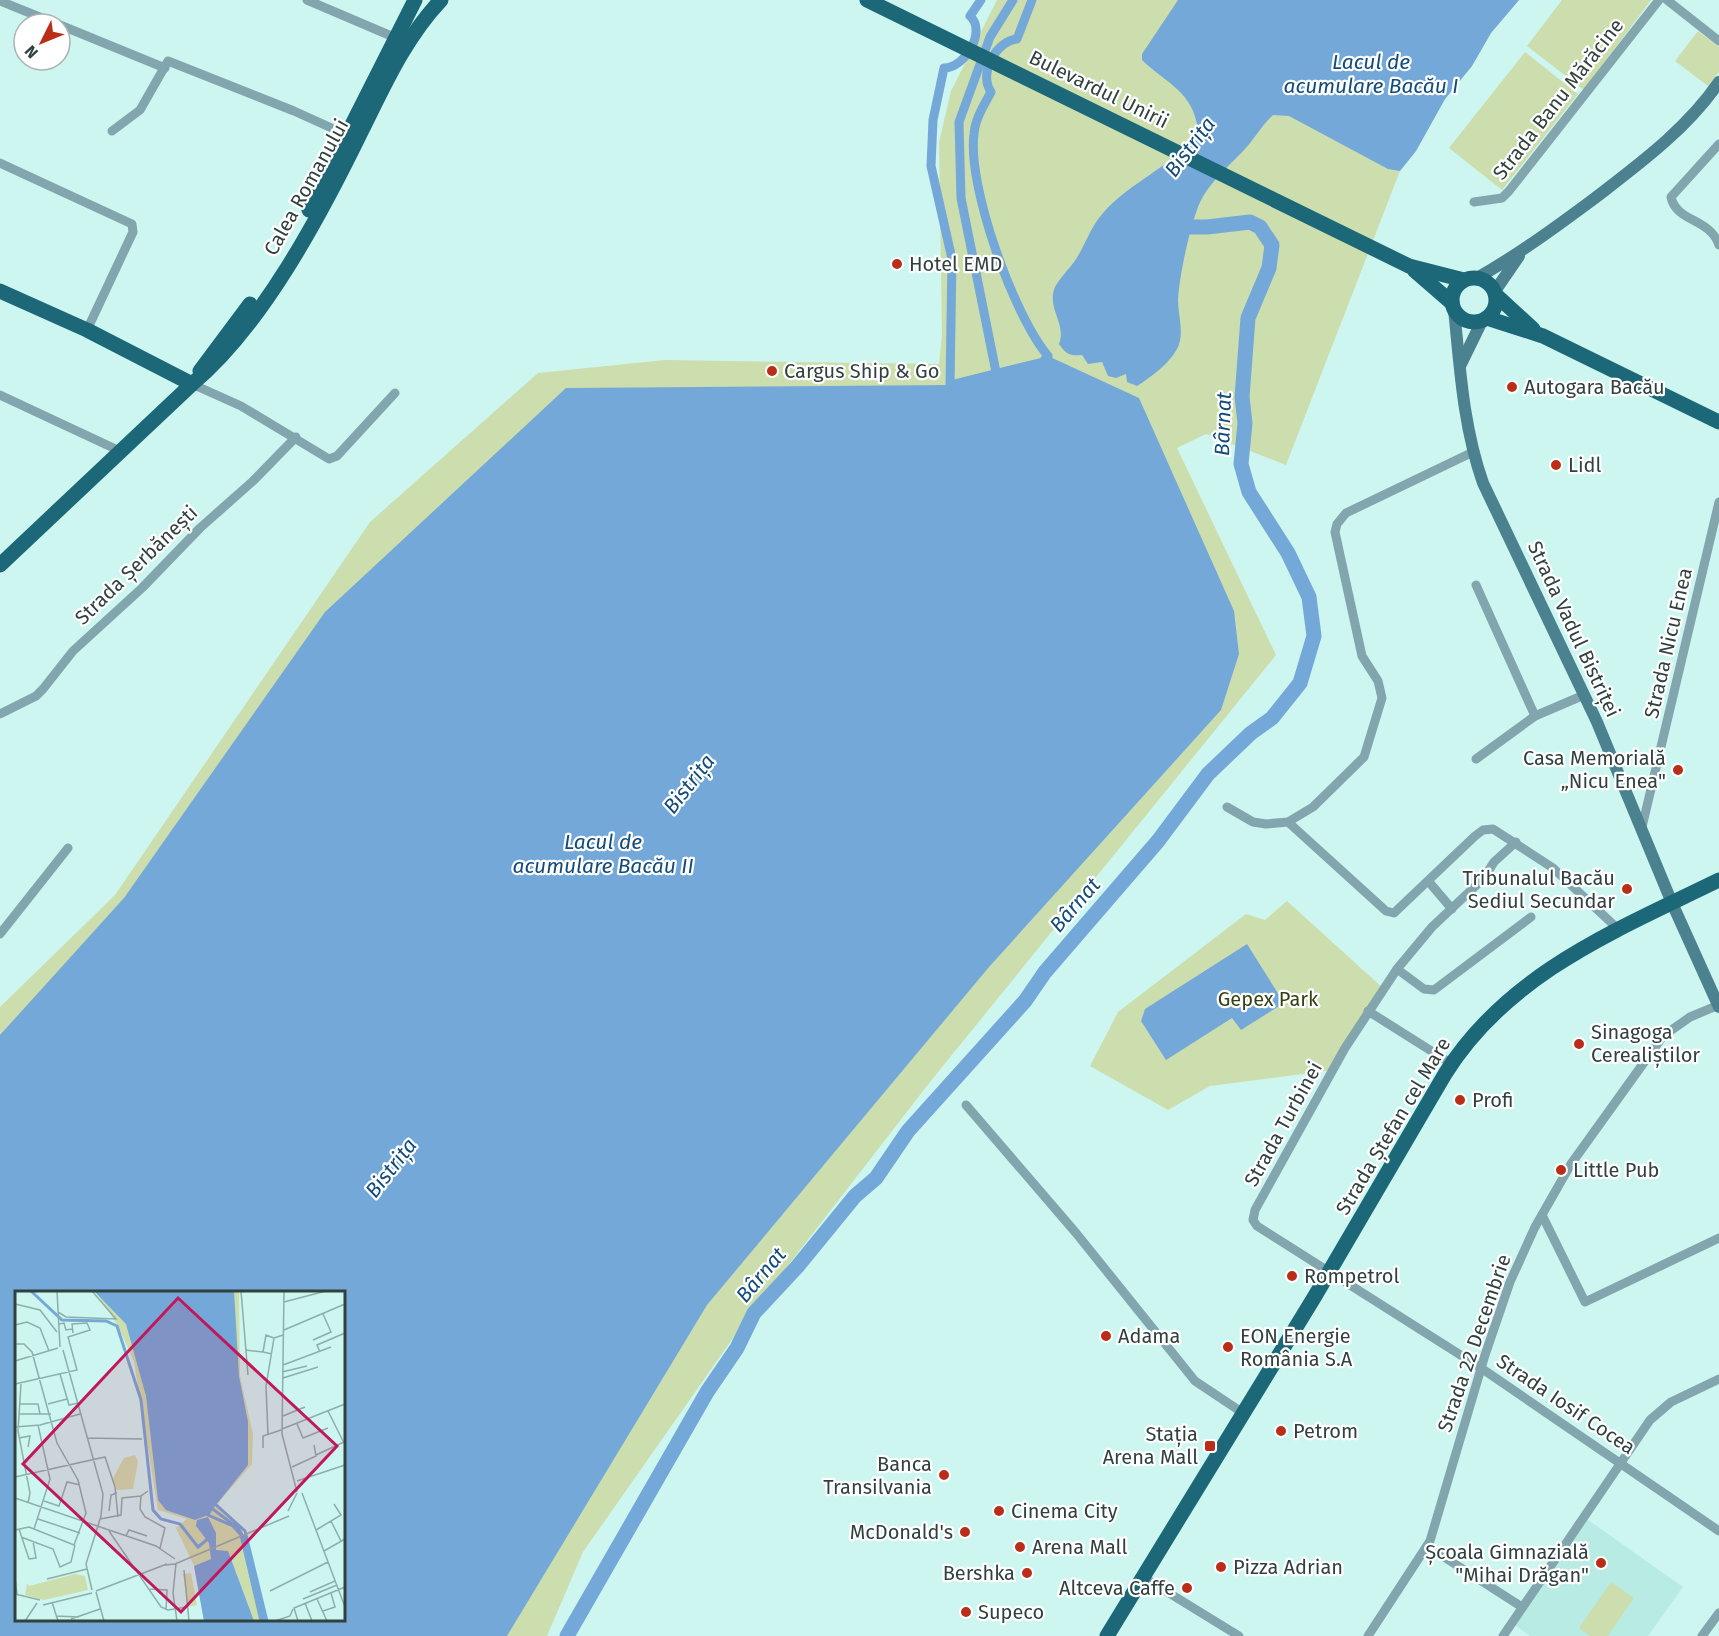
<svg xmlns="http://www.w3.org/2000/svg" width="1719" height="1636" font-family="'Fira Sans',sans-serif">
  <rect width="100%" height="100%" fill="#cdf6f0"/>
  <path fill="#b8ebe3" d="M1584,1517L1683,1587L1648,1636H1530L1512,1623Z"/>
  <g fill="#ccdead" fill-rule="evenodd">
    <path d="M997,0H1519L1491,33L1472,66L1445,99L1416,151L1400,171L1286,465L1206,434L1177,448L1276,655L930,1082L745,1321L583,1552L547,1636H0V1007L115,895L370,522L538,373L665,360L939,364L942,334L939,142L951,91ZM16,1292H344V1620H16Z"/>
    <path d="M1562,0H1651L1584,90L1527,46Z"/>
    <path d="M1698,31L1719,47V72L1708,86L1675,61Z"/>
    <path d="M1525,52L1578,94L1502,190L1449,148Z"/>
    <path d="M1287,901L1385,990L1333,1070L1210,1086L1168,1110L1090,1066L1118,1012L1246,914L1265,920Z"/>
    <path d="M1611,1582L1634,1598L1608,1636H1590L1579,1628Z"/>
  </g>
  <g fill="#74a8d8" fill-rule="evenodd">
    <path d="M1178,0H1519L1491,33L1472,66L1445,99L1416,151L1400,171L1388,169L1289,116L1273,115C1262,125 1255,138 1244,150C1227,168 1205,186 1197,210C1189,231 1179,278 1178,300C1178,316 1185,334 1177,349C1169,364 1151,377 1137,386L1127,382L1126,374L1116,378L1108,376L1102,362L1088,364L1082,355C1071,356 1066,355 1059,344C1067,324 1046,308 1055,287C1060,278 1068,270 1074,262C1084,248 1089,231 1099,218C1120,190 1156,174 1181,151C1190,142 1200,133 1196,120C1189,90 1161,79 1142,60V54Z"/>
    <path d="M1048,356L1139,398L1234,611L1239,654L1221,710L989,967L707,1305L507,1636H0V1035L124,898L325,612L566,388L950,385L1043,363ZM344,1292V1620H16V1292Z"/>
    <path d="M1247,944L1284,1003L1241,1030L1232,1018L1166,1060L1141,1021L1145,1009Z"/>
  </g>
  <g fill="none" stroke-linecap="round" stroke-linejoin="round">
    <g stroke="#74a8d8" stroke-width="9">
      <path d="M981,0L970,16C987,31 965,68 944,68L933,120L931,166L952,259L950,385L1043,362L1048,356C1014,316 967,186 974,134C975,119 984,105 991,92C978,73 996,41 1017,39L1032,0"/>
      <path d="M997,377L961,198L959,122L990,37L1013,0"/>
    </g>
    <path stroke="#74a8d8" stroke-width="15" d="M567,1636L707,1392L737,1348L754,1313L797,1267L855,1196L876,1178L908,1131L1025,1001L1045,972L1158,841L1208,774L1251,733L1272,718L1300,683L1314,636L1309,597L1288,553L1249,492L1241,464L1245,423L1242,397L1248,318L1269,268L1272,245L1260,227L1250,222L1207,227H1172"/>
    <g stroke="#82a5ae" stroke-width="9">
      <path d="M307,0L396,38"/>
      <path d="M1667,0L1719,41"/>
      <path d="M0,1L57,24"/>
      <path d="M60,25L165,68"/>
      <path d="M112,131L140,110L168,61L294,111L347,135"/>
      <path d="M1719,144L1671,197C1676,222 1710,218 1719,245"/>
      <path d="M0,163L132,224L133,232L87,330"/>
      <path d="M1474,202L1502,198L1509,191L1659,0"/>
      <path d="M192,384L241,406L329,459L337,456L395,393"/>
      <path d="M0,395L122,452"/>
      <path d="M1476,585L1535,716L1584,695"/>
      <path d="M0,714L36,696L43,689L73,651L142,588L200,528L253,481L296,437"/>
      <path d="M1476,759L1535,716"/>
      <path d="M1625,787L1654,780"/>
      <path d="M1227,807L1253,822L1266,824L1288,822L1313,807L1364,757L1382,698L1378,681L1362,656L1335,532L1337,524L1346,513L1473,452"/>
      <path d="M1288,822L1386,911L1394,913L1475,836L1483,830L1493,829L1553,868L1618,929"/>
      <path d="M1642,827L1719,502"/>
      <path d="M1516,842L1494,862L1484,878L1432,927L1397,969L1345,1048L1255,1210L1253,1220L1257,1226L1481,1368L1719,1531"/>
      <path d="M1429,882L1452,909"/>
      <path d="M0,934L68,848"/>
      <path d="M1397,969L1424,989L1434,990L1531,917"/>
      <path d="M1368,1011L1452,1064"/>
      <path d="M966,1105L1076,1233L1195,1381L1243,1413"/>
      <path d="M1542,1215L1585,1302L1719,1238"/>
      <path d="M1427,1546L1522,1607"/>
      <path d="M1143,1577L1239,1636"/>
      <path d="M1368,1636L1430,1541L1485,1355L1510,1282L1535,1227L1571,1164L1663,1036L1690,1017L1719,1005"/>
      <path d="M1503,1636L1650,1420L1671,1402L1719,1379"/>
      <path d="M1702,1636L1719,1613"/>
    </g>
    <g stroke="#4c818f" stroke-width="12">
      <path d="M1477,278C1519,254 1556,227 1595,198C1639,164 1687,129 1719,82"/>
      <path d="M1495,291L1519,256"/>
      <path d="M1454,309C1460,368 1463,426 1483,483L1597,722L1672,903L1719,1007"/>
      <path d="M1460,366L1482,321"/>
    </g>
    <g stroke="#1c6879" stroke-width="15">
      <path d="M867,0L1409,266L1464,280"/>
      <path d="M309,210L415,0"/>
      <path d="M1414,270L1452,303"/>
      <circle cx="1474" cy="300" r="22"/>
      <path d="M0,291L87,330L192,384"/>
      <path d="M1496,295L1533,329"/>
      <path d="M1487,318L1543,336L1719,422"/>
      <path d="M200,371L250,304"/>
      <path d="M0,565L192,384C262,326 321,214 361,132C384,86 405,38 441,0"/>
      <path d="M1107,1636L1315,1296L1445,1074C1508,973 1617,930 1719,880"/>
    </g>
  </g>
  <g fill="#ba2e19" stroke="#fff" stroke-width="2">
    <circle cx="897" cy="264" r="6"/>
    <circle cx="772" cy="371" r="6"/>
    <circle cx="1512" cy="387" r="6"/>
    <circle cx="1556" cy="465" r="6"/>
    <circle cx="1678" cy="770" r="6"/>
    <circle cx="1627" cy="889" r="6"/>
    <circle cx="1579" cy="1044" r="6"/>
    <circle cx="1460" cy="1100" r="6"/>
    <circle cx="1561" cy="1170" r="6"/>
    <circle cx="1292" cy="1276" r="6"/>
    <circle cx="1106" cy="1336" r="6"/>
    <circle cx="1228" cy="1347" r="6"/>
    <circle cx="1281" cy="1431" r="6"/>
    <rect x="1204" y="1440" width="12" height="12" rx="3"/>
    <circle cx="944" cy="1475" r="6"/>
    <circle cx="999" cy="1511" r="6"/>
    <circle cx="965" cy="1532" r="6"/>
    <circle cx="1020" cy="1547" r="6"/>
    <circle cx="1601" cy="1563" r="6"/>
    <circle cx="1221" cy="1567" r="6"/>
    <circle cx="1027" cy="1573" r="6"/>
    <circle cx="1187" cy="1588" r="6"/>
    <circle cx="966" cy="1612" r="6"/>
  </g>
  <g text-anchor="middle" stroke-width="4.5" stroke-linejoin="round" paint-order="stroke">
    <g font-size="20" fill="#30413e" stroke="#fff">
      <text transform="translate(1099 89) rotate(26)" y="7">Bulevardul Unirii</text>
      <text transform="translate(1558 99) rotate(-52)" y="7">Strada Banu Mărăcine</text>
      <text transform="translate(306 187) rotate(-61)" y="7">Calea Romanului</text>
      <text transform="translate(136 565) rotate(-44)" y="7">Strada Șerbănești</text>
      <text transform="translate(1574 629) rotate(65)" y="7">Strada Vadul Bistriței</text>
      <text transform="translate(1668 643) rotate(-77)" y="7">Strada Nicu Enea</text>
      <text transform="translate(1283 1124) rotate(-61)" y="7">Strada Turbinei</text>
      <text transform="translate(1393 1126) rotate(-59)" y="7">Strada Ștefan cel Mare</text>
      <text transform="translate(1474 1343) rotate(-71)" y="7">Strada 22 Decembrie</text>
      <text transform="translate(1566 1404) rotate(34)" y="7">Strada Iosif Cocea</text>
    </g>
    <g font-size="20" fill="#30413e" stroke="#fff" text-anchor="start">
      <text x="909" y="271">Hotel EMD</text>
      <text x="784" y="378">Cargus Ship &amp; Go</text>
      <text x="1524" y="394">Autogara Bacău</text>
      <text x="1568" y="472">Lidl</text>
      <text x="1666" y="765" text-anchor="end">Casa Memorială<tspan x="1666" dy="23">„Nicu Enea"</tspan></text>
      <text x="1615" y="885" text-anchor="end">Tribunalul Bacău<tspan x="1615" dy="23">Sediul Secundar</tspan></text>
      <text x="1591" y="1039">Sinagoga<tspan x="1591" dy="23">Cerealiștilor</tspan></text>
      <text x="1472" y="1107">Profi</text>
      <text x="1573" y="1177">Little Pub</text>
      <text x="1304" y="1283">Rompetrol</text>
      <text x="1118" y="1343">Adama</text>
      <text x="1240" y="1343">EON Energie<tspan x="1240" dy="23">România S.A</tspan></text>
      <text x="1293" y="1438">Petrom</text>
      <text x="1198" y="1441" text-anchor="end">Stația<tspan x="1198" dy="23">Arena Mall</tspan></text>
      <text x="932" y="1471" text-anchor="end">Banca<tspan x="932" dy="23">Transilvania</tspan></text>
      <text x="1011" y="1518">Cinema City</text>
      <text x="953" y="1539" text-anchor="end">McDonald's</text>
      <text x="1032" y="1554">Arena Mall</text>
      <text x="1589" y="1559" text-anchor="end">Școala Gimnazială<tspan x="1589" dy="23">"Mihai Drăgan"</tspan></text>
      <text x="1233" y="1574">Pizza Adrian</text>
      <text x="1015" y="1580" text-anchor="end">Bershka</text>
      <text x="1175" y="1595" text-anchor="end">Altceva Caffe</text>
      <text x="978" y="1619">Supeco</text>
    </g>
    <g font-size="20" fill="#344213" stroke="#fff">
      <text x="1268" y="1006">Gepex Park</text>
    </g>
    <g font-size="21" font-style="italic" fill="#134c7a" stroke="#fff">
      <text x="1371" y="69">Lacul de<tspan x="1371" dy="24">acumulare Bacău I</tspan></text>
      <text transform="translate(1190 147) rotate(-53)" y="7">Bistrița</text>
      <text transform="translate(1223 424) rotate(-88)" y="7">Bârnat</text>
      <text transform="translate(689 784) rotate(-52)" y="7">Bistrița</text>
      <text x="603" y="849">Lacul de<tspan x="603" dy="24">acumulare Bacău II</tspan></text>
      <text transform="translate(1075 905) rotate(-49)" y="7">Bârnat</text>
      <text transform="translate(391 1168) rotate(-52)" y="7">Bistrița</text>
      <text transform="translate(761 1275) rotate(-50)" y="7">Bârnat</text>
    </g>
  </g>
  <g transform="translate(15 1291)">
    <rect width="330" height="330" fill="#cdf6f0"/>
    <path d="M80,0H224L225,85L238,143L237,173L202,213L227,239L252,330H189L179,275L161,237L172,228L143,219L119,71L103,35ZM120,164L123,171L118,198L101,199L98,187L109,167ZM176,282L182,314L173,316L168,283ZM60,283L70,285L73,299L29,309L10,304L12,292L14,295Z" fill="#ccdead"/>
    <path d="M79,0H219L224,85L233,131V174L193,224L180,229L151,219L143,209L131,105L111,33ZM193,226L201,242V259L213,260L239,330H189L179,275L196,268L194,252L181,235L182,229Z" fill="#74a8d8"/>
    <path fill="none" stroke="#74a8d8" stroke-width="3" d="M16,0L47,29L91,30L102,35L126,109L138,219L146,228L165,233L183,256L194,247M195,216L223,237L229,247L249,330M246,330L226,244L218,235L193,224L199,212L230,240L252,330"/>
    <path fill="none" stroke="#8eaea9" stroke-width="1.5" d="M42,0L45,56M226,0L233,84M269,0L267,143L282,201M269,11L311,0M0,13L25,19L42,41M43,21L51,26L101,28L77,0M44,33L49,32L51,39L57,38M0,34L12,31L25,37L34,60M269,39L330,13M298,49L316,41L308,23M0,53H9L17,61L42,152L63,189L71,222L59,254L14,236L0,239M48,59L88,203L86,225L71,273L77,299M230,59L248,61M305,61L302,54L330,42M257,63L248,61L251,44L259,47M0,70L43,57M268,74L316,56M267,81L292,75M45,83L54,114L63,112M268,87L303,76M0,93L62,79L53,46L75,39L72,32L57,33L58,42M6,93L3,140L15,202L13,212M5,113H23L25,123M33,113L52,108M313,120L329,152M4,123H36M268,125L290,116M282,133L288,147L313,137M0,136L25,134L65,123M267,138L330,113M253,144L251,95L259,47L268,44M4,147L15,145L13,156M72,147L127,148M248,157V145L266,139M301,164L329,151M277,176L301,165L299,154M0,186L90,166L100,196L103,226M282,190L330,174M133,200L126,205L125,218L130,226L150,237L145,257M287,202L330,316M0,207L141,255L160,268M29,210L44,215L52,191L65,194M94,220L96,204L102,202M273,220L282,202M23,228L65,242M85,228L106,224L107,207L126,205M316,230L326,250M4,238L14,268L21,267L18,250M19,238L35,188L23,134M301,239L326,224L319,213M94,240L146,316L153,319L172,316M111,245L114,239L132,245M6,246L38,258L45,276L56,271L60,254M309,260L330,248M161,273L158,302L162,330M150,274L160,273L274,225M169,279L174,330M0,286L2,304M32,288L72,278M133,298L152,299L151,319M81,300L152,273M255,300L313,271M81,301L89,330M295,301L320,290M0,303L25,309M288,308L322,294M302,308L312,330M37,311L43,330M290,312L297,330M28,314L77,302M308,320L320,316L316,302M41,325L64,326M56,328L85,318M10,330L22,312M260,330L275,325L278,318M283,330L279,317L330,296"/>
    <path fill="#c2185b" fill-opacity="0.15" stroke="#c2185b" stroke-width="3" d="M163,7L322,155L166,321L8,173Z"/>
    <rect width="330" height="330" fill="none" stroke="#30413e" stroke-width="3"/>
  </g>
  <g transform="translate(42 42) rotate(227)"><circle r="28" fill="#ffffff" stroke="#acb3b2" stroke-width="1.5"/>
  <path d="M0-4.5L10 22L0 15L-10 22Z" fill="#ba2e19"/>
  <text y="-9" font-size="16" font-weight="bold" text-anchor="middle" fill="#30413e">N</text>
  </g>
</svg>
